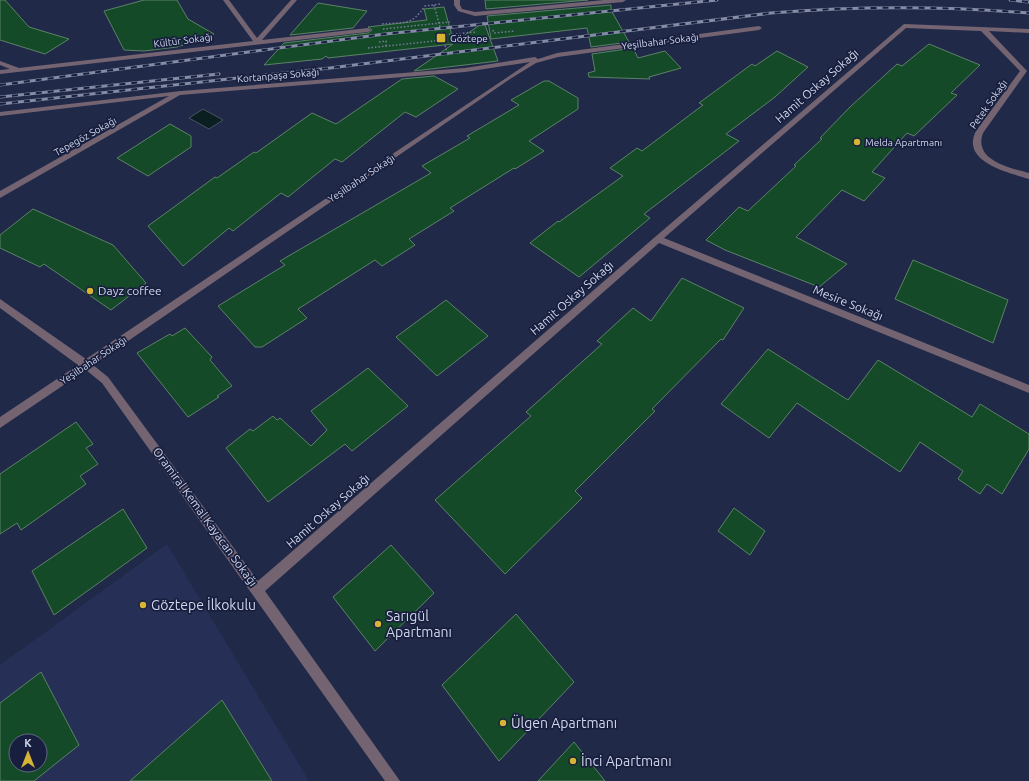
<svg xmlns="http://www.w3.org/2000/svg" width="1029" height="781" font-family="Ubuntu,sans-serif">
  <rect width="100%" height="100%" fill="#212949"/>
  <path fill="#262f56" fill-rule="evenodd" d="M167,544L309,781H0V665ZM16,741H40V765H16Z"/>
  <path fill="#0b1e22" stroke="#46555e" d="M203,109L223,120L209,129L189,118Z"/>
  <g fill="#154a29" stroke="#5b8266" fill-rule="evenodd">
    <path d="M0,0H5L29,27L69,39L45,54L0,40Z"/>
    <path d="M144,0H177L188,19L214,34L177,47L144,51L124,50L104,11Z"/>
    <path d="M485,0H588L486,9Z"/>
    <path d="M318,3L367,11L353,28L290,35Z"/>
    <path d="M611,5V10L629,42L591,47L587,28L491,39L487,16Z"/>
    <path d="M444,7L454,43L484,22L498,61L414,71L453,44L328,58L326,56L322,59L264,65L284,43L368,33L372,30L368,27L427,20L424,9Z"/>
    <path d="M929,44L980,65L951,93L957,95L914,136L907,133L872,172L885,178L864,201L842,190L796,237L847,264L819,287L725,250L706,240L739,207L748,211L796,166L794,165L822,139L820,138L850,107L897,64L902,66Z"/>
    <path d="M633,48L638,58L665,51L681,68L649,77L650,79L589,77L588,73L595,71L592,54Z"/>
    <path d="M777,51L808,67L775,97L726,134L739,141L644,214L650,218L579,277L530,243L558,221L559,222L623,176L610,168L637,148L642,151L703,105L699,103L752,64L755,66Z"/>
    <path d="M434,76L458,89L416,117L405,112L342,162L335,159L288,197L281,193L233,231L229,228L183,266L148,226L215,177L217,178L254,152L256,153L312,113L336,124L402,79Z"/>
    <path d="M544,81H549L578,98V109L529,141L544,151L515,169L514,168L450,208L454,211L409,239L415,245L382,266L375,260L298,309L307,318L262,347H255L218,306L285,265L280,261L431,173L422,166L470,138L467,136L519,105L511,100Z"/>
    <path d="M170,124L191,136V147L148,176L117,158Z"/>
    <path d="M33,209L113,245L146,283L111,310L44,264L40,267L0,248V235Z"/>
    <path d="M913,260L1008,300L993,343L895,299Z"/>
    <path d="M682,278L744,308L723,340L721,339L652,409L655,411L575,491L582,498L505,574L435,500L531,416L526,412L602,344L597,341L633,308L651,321Z"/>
    <path d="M446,300L488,336L437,376L396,337Z"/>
    <path d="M185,328L212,357L210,360L232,386L217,396L219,397L188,417L137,353L170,334L172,336Z"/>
    <path d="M768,349L848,400L878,360L972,417L980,404L1029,434V449L1002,494L987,484L980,494L958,479L963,471L920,442L900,472L797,403L769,438L721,404Z"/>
    <path d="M368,368L408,406L352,451L345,444L268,502L226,448L250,429L253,431L273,416L277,420L280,418L311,446L327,430L311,411Z"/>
    <path d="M76,422L93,444L86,448L98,464L80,476L86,484L21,530L17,523L0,534V474Z"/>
    <path d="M734,508L765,531L750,555L718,531Z"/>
    <path d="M123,509L147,548L54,615L32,571Z"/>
    <path d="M391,545L434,593L375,651L333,597Z"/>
    <path d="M516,614L574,682L499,761L442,685Z"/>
    <path d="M41,672L79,745L34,781H0V703ZM16,741H40V765H16Z"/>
    <path d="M222,700L272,781H130Z"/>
    <path d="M574,742L605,781H538Z"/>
  </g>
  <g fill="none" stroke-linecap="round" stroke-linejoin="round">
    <g stroke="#757c97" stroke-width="1.5" stroke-dasharray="1.5 2" stroke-linecap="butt">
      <path d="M434,5L448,56"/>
      <path d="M382,24C405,22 411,26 425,6L440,4"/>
      <path d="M383,29L450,22"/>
      <path d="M493,30L494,33L515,31"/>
      <path d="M442,35L477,32"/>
      <path d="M379,42L386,41V46"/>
      <path d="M368,48L443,40"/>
    </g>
    <g fill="#746471" fill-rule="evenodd">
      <path d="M223,0H229L257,38L291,0H297L262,40L368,28L371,30L368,32L0,74V70L10,69L0,65V61L19,68L253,41Z"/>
      <path d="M454,0H460V5L462,9L475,12L604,0H626L623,2L475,16L458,11L454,5Z"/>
      <path d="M904,24L1029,29V33L989,31L1027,71L983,133C973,160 1010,168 1029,173V179C1009,173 960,162 976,131L1020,71L981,31L906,28L664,238L1029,385V393L659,243L265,591L400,781H385L102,383L86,370L0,428V417L78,365L0,308V299L86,359L530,62L465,72L180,95L0,198V191L169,96L0,116V112L181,91L465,68L535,57L538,59L557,53L759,26L762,28L759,30L558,57L536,63L510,79L93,365L108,377L258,581L655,237Z"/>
    </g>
    <defs>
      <g id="rail">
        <path d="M1010,0L1029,2"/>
        <path d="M0,85L385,34L717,0"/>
        <path d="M0,97L219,74"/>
        <path d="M0,104L330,68L771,13C857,6 943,6 1029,13"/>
      </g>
    </defs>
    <use href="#rail" stroke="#858ca6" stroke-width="3"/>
    <use href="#rail" stroke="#181f3e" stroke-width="2" stroke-dasharray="6" stroke-linecap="butt"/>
  </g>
  <g fill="#d7b434" stroke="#181f3e" stroke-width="1.5">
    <rect x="436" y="33" width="10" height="10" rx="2"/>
    <circle cx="857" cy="142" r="4"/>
    <circle cx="90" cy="291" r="4"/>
    <circle cx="143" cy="605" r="4"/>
    <circle cx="378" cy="624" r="4"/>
    <circle cx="503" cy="723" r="4"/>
    <circle cx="573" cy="761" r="4"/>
  </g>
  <g text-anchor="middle" stroke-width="3.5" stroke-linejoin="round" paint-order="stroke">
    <g font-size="10" fill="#cfd6eb" stroke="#181f3e" text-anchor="start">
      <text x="450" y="42">Göztepe</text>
      <text x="865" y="146">Melda Apartmanı</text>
    </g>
    <g font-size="10" fill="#cfd6eb" stroke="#181f3e">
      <text transform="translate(183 40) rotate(-7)" y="4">Kültür Sokağı</text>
      <text transform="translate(660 41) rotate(-7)" y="4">Yeşilbahar Sokağı</text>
      <text transform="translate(278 75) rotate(-5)" y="4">Kortanpaşa Sokağı</text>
      <text transform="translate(988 104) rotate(-55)" y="4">Petek Sokağı</text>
      <text transform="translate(85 136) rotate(-29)" y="4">Tepegöz Sokağı</text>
      <text transform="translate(361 178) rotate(-34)" y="4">Yeşilbahar Sokağı</text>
      <text transform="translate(93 360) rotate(-34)" y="4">Yeşilbahar Sokağı</text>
    </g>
    <g font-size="12" fill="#cfd6eb" stroke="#181f3e">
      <text transform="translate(817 86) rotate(-41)" y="4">Hamit Oskay Sokağı</text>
      <text transform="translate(572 298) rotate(-41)" y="4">Hamit Oskay Sokağı</text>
      <text transform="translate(848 303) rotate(22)" y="4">Mesire Sokağı</text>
      <text transform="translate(328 511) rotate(-41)" y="4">Hamit Oskay Sokağı</text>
      <text transform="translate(205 517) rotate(54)" y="4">Oramiral Kemal Kayacan Sokağı</text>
    </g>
    <g font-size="12" fill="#cfd6eb" stroke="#181f3e" text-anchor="start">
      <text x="98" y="295">Dayz coffee</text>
    </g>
    <g font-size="14" fill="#cfd6eb" stroke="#181f3e" text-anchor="start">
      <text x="151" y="610">Göztepe İlkokulu</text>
      <text x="386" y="621">Sarıgül<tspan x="386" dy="16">Apartmanı</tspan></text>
      <text x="511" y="728">Ülgen Apartmanı</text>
      <text x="581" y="766">İnci Apartmanı</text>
    </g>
  </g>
  <g transform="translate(28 753)"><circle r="19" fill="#181f3e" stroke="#616883"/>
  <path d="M0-3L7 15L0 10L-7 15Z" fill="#d7b434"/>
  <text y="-6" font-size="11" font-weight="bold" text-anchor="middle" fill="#cfd6eb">K</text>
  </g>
</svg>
